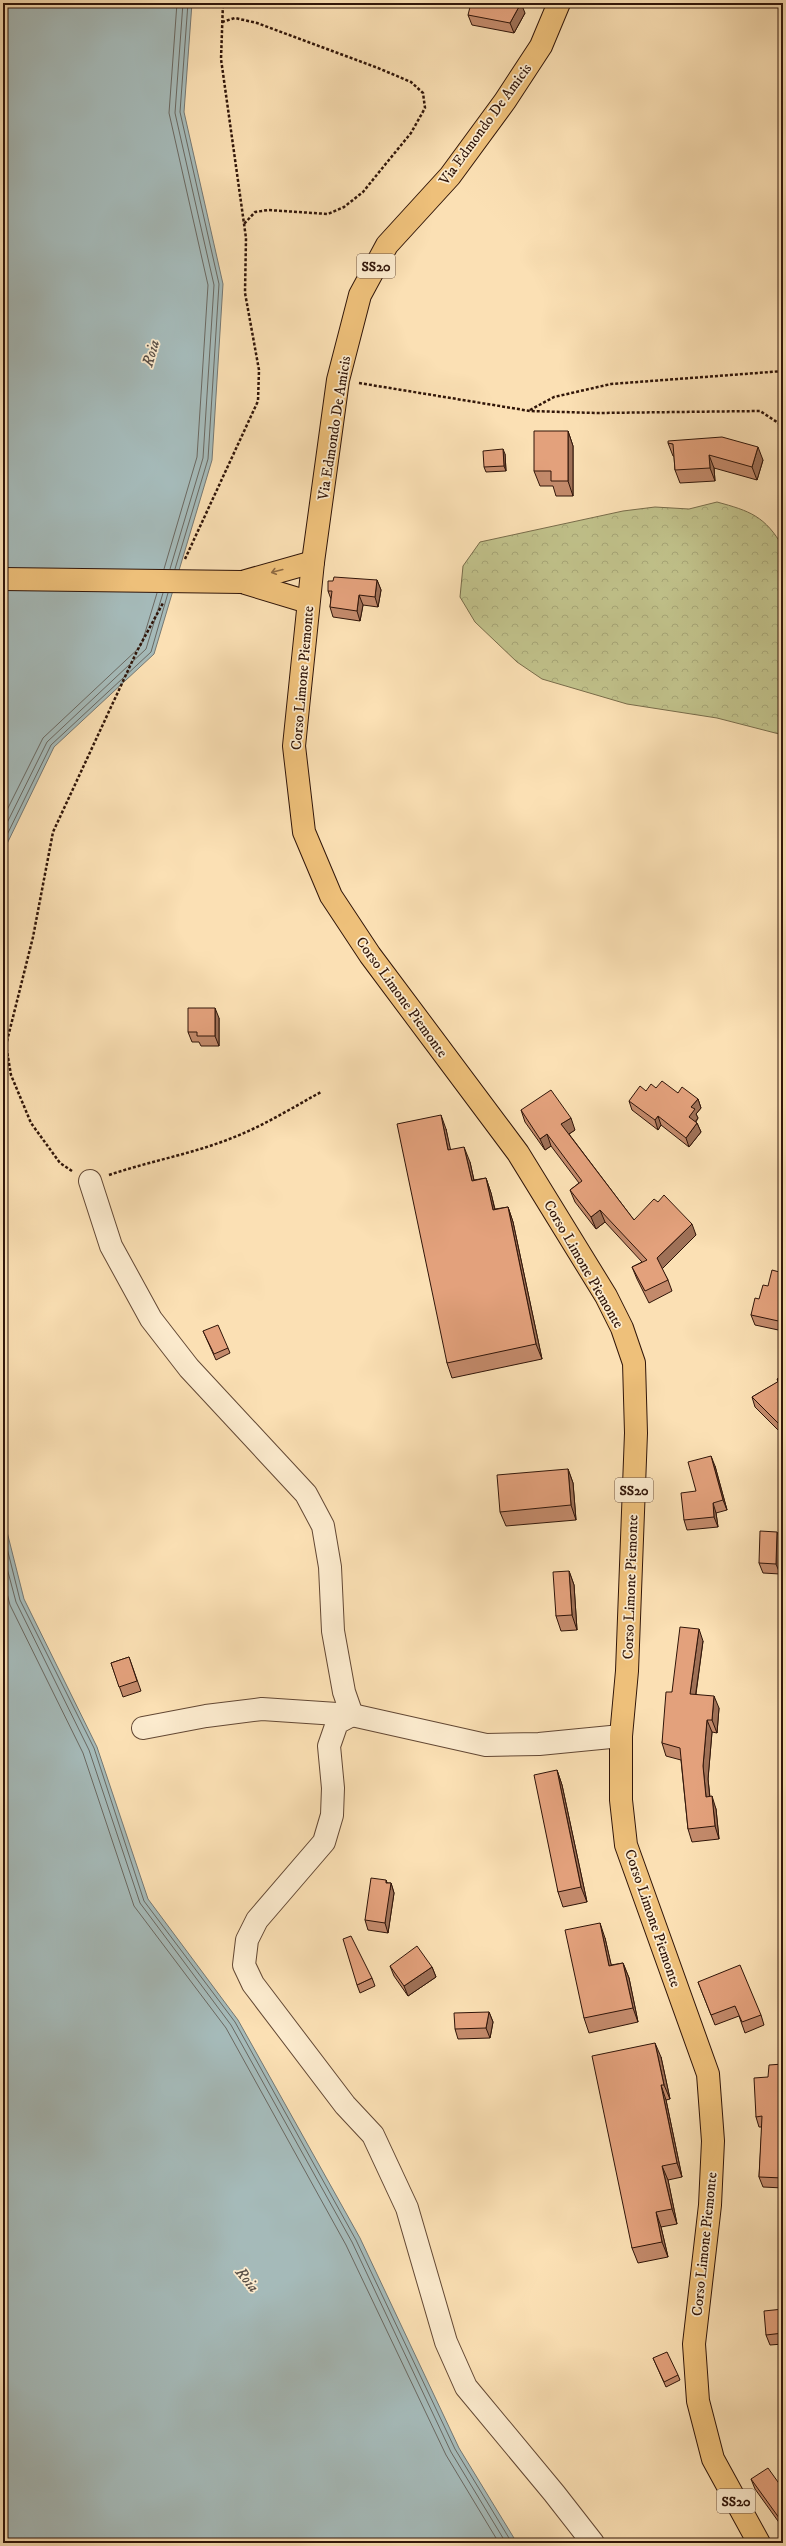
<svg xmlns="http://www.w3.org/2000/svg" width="786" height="2546" font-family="'IM FELL DW Pica',serif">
  <defs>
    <pattern id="forest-crowns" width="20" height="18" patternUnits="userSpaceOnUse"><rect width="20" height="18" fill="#c1c28b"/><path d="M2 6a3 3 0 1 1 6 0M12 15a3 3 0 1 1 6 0" fill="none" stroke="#a6a677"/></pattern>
  </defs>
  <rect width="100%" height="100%" fill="#fbe0b4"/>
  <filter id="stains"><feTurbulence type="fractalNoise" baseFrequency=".005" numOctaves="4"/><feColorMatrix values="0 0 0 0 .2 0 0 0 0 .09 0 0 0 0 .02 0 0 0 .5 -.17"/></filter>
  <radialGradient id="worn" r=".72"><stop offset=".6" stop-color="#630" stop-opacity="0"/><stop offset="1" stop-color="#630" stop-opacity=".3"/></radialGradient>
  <path fill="url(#forest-crowns)" stroke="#786c4a" d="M717,502C750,511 765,516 783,547V735L717,718L627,704L542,679L517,662L475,622L460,597L463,566L480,542L623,511L655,507L689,509Z"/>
  <g fill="#a5bab9" stroke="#767873">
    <path d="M3,3H192L184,112L223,284L212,460L154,654L54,747L3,852Z"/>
    <path d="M3,1516L24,1599L97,1747L148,1899L238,2020L360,2238L459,2448L517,2543H3Z"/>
  </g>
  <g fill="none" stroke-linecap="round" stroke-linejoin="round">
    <g stroke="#6a6861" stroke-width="1">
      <path d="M164,569L197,457L208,285L169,113L177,3"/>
      <path d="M170,569L203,458L214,285L175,113L183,3"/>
      <path d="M175,569L208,459L219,284L180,112L188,3"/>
      <path d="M3,818L43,738L141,646L157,593"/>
      <path d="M3,831L47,742L146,649L163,593"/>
      <path d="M3,843L51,745L151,652L168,593"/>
      <path d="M3,1532L20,1600L94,1748L144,1901L235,2022L356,2240L455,2449L512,2543"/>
      <path d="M3,1553L16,1602L89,1750L140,1903L231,2025L352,2242L451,2452L506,2543"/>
      <path d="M3,1577L10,1605L83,1753L134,1906L226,2028L346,2245L446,2455L499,2543"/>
    </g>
    <defs>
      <g id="minor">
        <path d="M90,1181L111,1246L151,1319L189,1368L306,1494L323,1526L330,1567L333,1631L344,1692L352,1715L337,1723L329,1746L333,1788L332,1815L324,1842L257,1920L247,1940L244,1965L253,1984L345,2105L373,2135L407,2208L446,2342L466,2387L554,2493L593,2543"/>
        <path d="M143,1728L206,1716L262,1709L352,1715L486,1745L539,1744L621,1736"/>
      </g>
      <g id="major">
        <path d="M559,3L541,46L505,101L450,176L387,245L360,295L338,380L313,562L294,746L304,832L331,896L370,955L518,1153L606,1296L622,1328L634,1363L636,1433L627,1671L621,1736V1800L626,1845L708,2074L713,2141L710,2205L694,2344L698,2401L713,2459L759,2543"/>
        <path d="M242,582L313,562"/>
        <path d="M242,582L308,602"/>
      </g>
    </defs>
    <use href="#minor" stroke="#634834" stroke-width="24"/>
    <use href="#major" stroke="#301509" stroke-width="24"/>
    <g stroke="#301509" stroke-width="2.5" stroke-dasharray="3 2" stroke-linecap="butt">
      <path d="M222,22L235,18L257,23L378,68L411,82L423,93L425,108L411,133L384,166L363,192L344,207L328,214L268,210L255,212L244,224"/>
      <path d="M359,383L530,411L597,413L760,411L783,426"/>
      <path d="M530,410L554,397L611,384L783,371"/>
      <path d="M185,559L258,401L259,370L245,293L246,238L221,59L223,3"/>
      <path d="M72,1171L60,1163L31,1123L11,1075L6,1045L33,937L53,832L137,651L163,603"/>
      <path d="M109,1175C150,1161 192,1154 232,1138C263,1126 292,1108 321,1092"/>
    </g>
    <use href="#minor" stroke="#fcebce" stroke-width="22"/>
    <use href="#major" stroke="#eec07a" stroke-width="22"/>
    <defs>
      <path id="major-bridge" d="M3,579L242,582"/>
    </defs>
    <use href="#major-bridge" stroke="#301509" stroke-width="24" stroke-linecap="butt"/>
    <use href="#major-bridge" stroke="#eec07a" stroke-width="22"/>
  </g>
  <g fill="#c38a6b" stroke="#301509">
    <path d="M525,13L514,33L472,25L468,15Z"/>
    <path d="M568,431L573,446V496H556L553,486H540L534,471Z"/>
    <path d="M668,443L763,460L757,480L714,468L715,481L680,483L675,470L674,456H673Z"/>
    <path d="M505,454L506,471L486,472L484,467Z"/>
    <path d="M377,580L381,590L378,607L363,605L360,621L333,617L330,607L331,599L328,591Z"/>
    <path d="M219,1018V1046H201L199,1042H192L188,1032Z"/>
    <path d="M656,1088L678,1093L698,1099L701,1108L696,1114L698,1118L696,1122L697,1123L701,1132L689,1147L661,1125L658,1130L632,1110L629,1101L646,1091Z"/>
    <path d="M521,1110L575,1130L569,1134L634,1220L696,1235L662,1269L668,1280L672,1291L649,1303L637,1279L632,1267L642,1262L605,1222L596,1229L575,1202L570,1190L579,1183L551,1146L545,1150L525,1122Z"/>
    <path d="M446,1129L450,1150L470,1162L474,1180L486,1178L491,1193L495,1209L508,1207L513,1222L542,1359L452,1378L447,1363Z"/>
    <path d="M783,1273V1331L755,1325L751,1315L768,1286Z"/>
    <path d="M203,1331L228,1348L230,1353L216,1360Z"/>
    <path d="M783,1374V1435L755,1407L752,1397L778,1382L777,1379Z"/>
    <path d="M715,1466L727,1510L716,1513L718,1527L687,1530L684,1520L696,1491Z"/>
    <path d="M568,1469L573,1483L576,1520L506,1526L500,1512Z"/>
    <path d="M777,1532L781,1542L780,1574L763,1573L759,1563Z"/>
    <path d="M569,1571L574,1585L577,1630L561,1631L556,1616Z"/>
    <path d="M703,1641L696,1694L719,1708L717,1733L712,1732L708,1779L710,1797L716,1809L719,1839L692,1842L688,1829L681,1760L666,1756L662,1743L672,1692Z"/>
    <path d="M129,1657L141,1691L123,1697L111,1663Z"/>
    <path d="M557,1770L562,1785L587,1902L563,1907L558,1892Z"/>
    <path d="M386,1880L387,1883H391L394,1893L388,1933L368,1930L365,1920Z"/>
    <path d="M605,1938L611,1965L623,1963L629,1978L638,2022L589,2033L584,2018Z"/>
    <path d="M390,1966L432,1967L436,1977L408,1996L394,1976Z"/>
    <path d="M372,1978L375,1986L360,1993L357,1985Z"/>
    <path d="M698,1982L761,2015L764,2025L745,2033L739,2016L715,2025Z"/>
    <path d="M489,2012L493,2022L490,2038L458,2039L455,2029Z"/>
    <path d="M661,2057L670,2099L666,2100L682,2177L668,2180L677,2224L661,2227L668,2257L638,2263L632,2248Z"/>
    <path d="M783,2064V2188L763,2187L759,2177L762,2127H759L756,2117L768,2077Z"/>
    <path d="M783,2309V2344L770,2345L766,2335Z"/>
    <path d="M653,2358L678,2375L680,2380L666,2387Z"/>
    <path d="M751,2479L783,2489V2528L755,2489Z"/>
  </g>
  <g fill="#9f7157" stroke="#301509">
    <path d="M521,3L525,13L514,33L510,23Z"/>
    <path d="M568,431L573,446V496L568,481Z"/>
    <path d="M758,447L763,460L757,480L752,467Z"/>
    <path d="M503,449L505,454L506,471L504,466Z"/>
    <path d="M709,455L714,468L715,481L710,468Z"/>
    <path d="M377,580L381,590L378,607L375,597Z"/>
    <path d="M359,595L363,605L360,621L357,611Z"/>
    <path d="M215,1008L219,1018V1046L215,1036Z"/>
    <path d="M698,1099L701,1108L696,1114L698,1118L692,1126L689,1117L691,1107Z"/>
    <path d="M441,1115L446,1129L454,1165L448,1150Z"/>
    <path d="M658,1116L661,1125L658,1130L655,1120Z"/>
    <path d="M571,1118L575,1130L566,1136L561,1124Z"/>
    <path d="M697,1123L701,1132L689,1147L686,1138Z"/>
    <path d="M547,1134L551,1146L545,1150L540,1139Z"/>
    <path d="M464,1147L470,1162L477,1195L472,1181Z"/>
    <path d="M486,1178L491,1193L498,1225L493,1210Z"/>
    <path d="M508,1207L513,1222L542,1359L536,1344Z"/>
    <path d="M600,1210L605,1222L596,1229L591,1217Z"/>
    <path d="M692,1224L696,1235L661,1270L657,1258Z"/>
    <path d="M711,1456L715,1466L727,1510L723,1500Z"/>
    <path d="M568,1469L573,1483L576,1520L571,1505Z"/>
    <path d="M713,1503L716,1513L718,1527L714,1517Z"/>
    <path d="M777,1532L781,1542L780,1574L776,1564Z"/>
    <path d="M569,1571L574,1585L577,1630L572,1615Z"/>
    <path d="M699,1629L703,1641L694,1706L690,1694Z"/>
    <path d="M714,1696L719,1708L717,1733L712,1720Z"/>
    <path d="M707,1720L712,1732L708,1779L711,1810L706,1797L703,1766Z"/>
    <path d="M557,1770L562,1785L587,1902L581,1887Z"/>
    <path d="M712,1796L716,1809L719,1839L715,1826Z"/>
    <path d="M386,1880L390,1890L391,1883L394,1893L388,1933L385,1923Z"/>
    <path d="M600,1923L605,1938L615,1981L609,1966Z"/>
    <path d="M623,1963L629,1978L638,2022L633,2008Z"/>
    <path d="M432,1967L436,1977L408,1996L404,1986Z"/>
    <path d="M489,2012L493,2022L490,2038L486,2028Z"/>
    <path d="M655,2043L661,2057L670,2099L664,2085Z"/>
    <path d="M661,2085L666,2100L682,2177L677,2163Z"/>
    <path d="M662,2166L668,2180L677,2224L672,2209Z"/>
    <path d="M656,2212L661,2227L668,2257L662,2242Z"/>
  </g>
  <g fill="#e3a17c" stroke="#301509">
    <path d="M471,3H521L510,23L468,15Z"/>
    <path d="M534,431H568V481H551V471H534Z"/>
    <path d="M722,437L758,447L752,467L709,455L710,468L675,470L673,444L668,443V441Z"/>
    <path d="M503,449L504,466L484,467L483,451Z"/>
    <path d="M334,577L377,580L375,597L359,595L357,611L330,607L332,591H328V581H333Z"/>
    <path d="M188,1008H215V1036H197V1032H188Z"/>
    <path d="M662,1081L678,1093L682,1087L698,1099L691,1107L695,1109L689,1117L697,1123L686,1138L658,1116L655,1120L629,1101L640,1086L646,1091L651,1084L656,1088Z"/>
    <path d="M551,1090L571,1118L561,1124L634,1220L654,1199L658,1202L664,1195L692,1224L657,1258L668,1280L645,1291L632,1267L647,1260L600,1210L591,1217L570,1190L582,1181L547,1134L540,1139L521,1110Z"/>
    <path d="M441,1115L448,1150L464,1147L472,1181L486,1178L493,1210L508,1207L536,1344L447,1363L397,1124Z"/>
    <path d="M772,1270L783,1273V1322L751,1315L755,1298L759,1299L763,1285L768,1286Z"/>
    <path d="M218,1325L228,1348L214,1354L203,1331Z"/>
    <path d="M783,1374V1431L779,1424L752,1397L779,1381L777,1379Z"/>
    <path d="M711,1456L723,1500L713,1503L714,1517L684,1520L681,1493L696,1491L688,1462Z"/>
    <path d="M568,1469L571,1505L500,1512L497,1475Z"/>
    <path d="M760,1531L777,1532L776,1564L759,1563Z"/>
    <path d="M569,1571L572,1615L556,1616L553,1572Z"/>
    <path d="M680,1627L699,1629L690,1694L714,1696L712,1720H707L703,1766L706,1797L712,1796L715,1826L688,1829L680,1748L662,1743L666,1692H672Z"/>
    <path d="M129,1657L137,1681L119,1687L111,1663Z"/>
    <path d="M557,1770L581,1887L558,1892L534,1775Z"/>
    <path d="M371,1878L386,1880V1883H391L385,1923L365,1920Z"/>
    <path d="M600,1923L609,1966L623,1963L633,2008L584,2018L565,1930Z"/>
    <path d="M351,1936L372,1978L357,1985L343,1939Z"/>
    <path d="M417,1946L432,1967L404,1986L390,1966Z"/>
    <path d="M740,1965L761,2015L742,2022L735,2006L711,2015L698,1982Z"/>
    <path d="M489,2012L486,2028L455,2029L454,2013Z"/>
    <path d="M655,2043L664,2085H661L677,2163L662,2166L672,2209L656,2212L662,2242L632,2248L592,2056Z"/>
    <path d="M783,2064V2178L759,2177L762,2116L756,2117L754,2078L768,2077L769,2065Z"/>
    <path d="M783,2309V2333L766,2335L764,2311Z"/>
    <path d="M667,2352L678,2375L664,2382L653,2358Z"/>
    <path d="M768,2468L783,2489V2521L782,2522L751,2479Z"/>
  </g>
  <defs><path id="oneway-shaft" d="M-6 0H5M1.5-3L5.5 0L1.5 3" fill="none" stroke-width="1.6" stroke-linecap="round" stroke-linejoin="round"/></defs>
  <use stroke="#8f6a42" href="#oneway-shaft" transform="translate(277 571) rotate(165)"/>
  <g text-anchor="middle" stroke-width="3.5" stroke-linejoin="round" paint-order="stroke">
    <g fill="#fcebce" stroke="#6d5544" stroke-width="1">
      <rect x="357" y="254" width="38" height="24" rx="3"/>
      <rect x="615" y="1478" width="38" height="24" rx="3"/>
      <rect x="717" y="2489" width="38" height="24" rx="3"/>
    </g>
    <g font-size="14" font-weight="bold" fill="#301509">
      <text x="376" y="271">SS20</text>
      <text x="634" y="1495">SS20</text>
      <text x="736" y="2506">SS20</text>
    </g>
    <g font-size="15" fill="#301509" stroke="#fcebce">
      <text transform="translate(485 124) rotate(-54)" y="5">Via Edmondo De Amicis</text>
      <text transform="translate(334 428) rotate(-81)" y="5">Via Edmondo De Amicis</text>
      <text transform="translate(302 678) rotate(-85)" y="5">Corso Limone Piemonte</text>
      <text transform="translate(402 997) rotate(54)" y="5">Corso Limone Piemonte</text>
      <text transform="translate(584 1264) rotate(60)" y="5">Corso Limone Piemonte</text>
      <text transform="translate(630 1587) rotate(-88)" y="5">Corso Limone Piemonte</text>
      <text transform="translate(653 1918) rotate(71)" y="5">Corso Limone Piemonte</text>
      <text transform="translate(704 2244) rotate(-84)" y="5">Corso Limone Piemonte</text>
    </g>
    <g font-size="16" font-style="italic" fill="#594f47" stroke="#fcebce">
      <text transform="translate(150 353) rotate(-74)" y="6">Roia</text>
      <text transform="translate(248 2279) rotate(51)" y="6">Roia</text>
    </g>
  </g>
  <rect width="786" height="2546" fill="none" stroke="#fbe0b4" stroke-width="16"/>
  <rect x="4" y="4" width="778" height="2538" fill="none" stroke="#301509" stroke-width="2"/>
  <rect x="8" y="8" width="770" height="2530" fill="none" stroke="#301509"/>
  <rect width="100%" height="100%" filter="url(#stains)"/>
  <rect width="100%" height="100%" fill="url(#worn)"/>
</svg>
